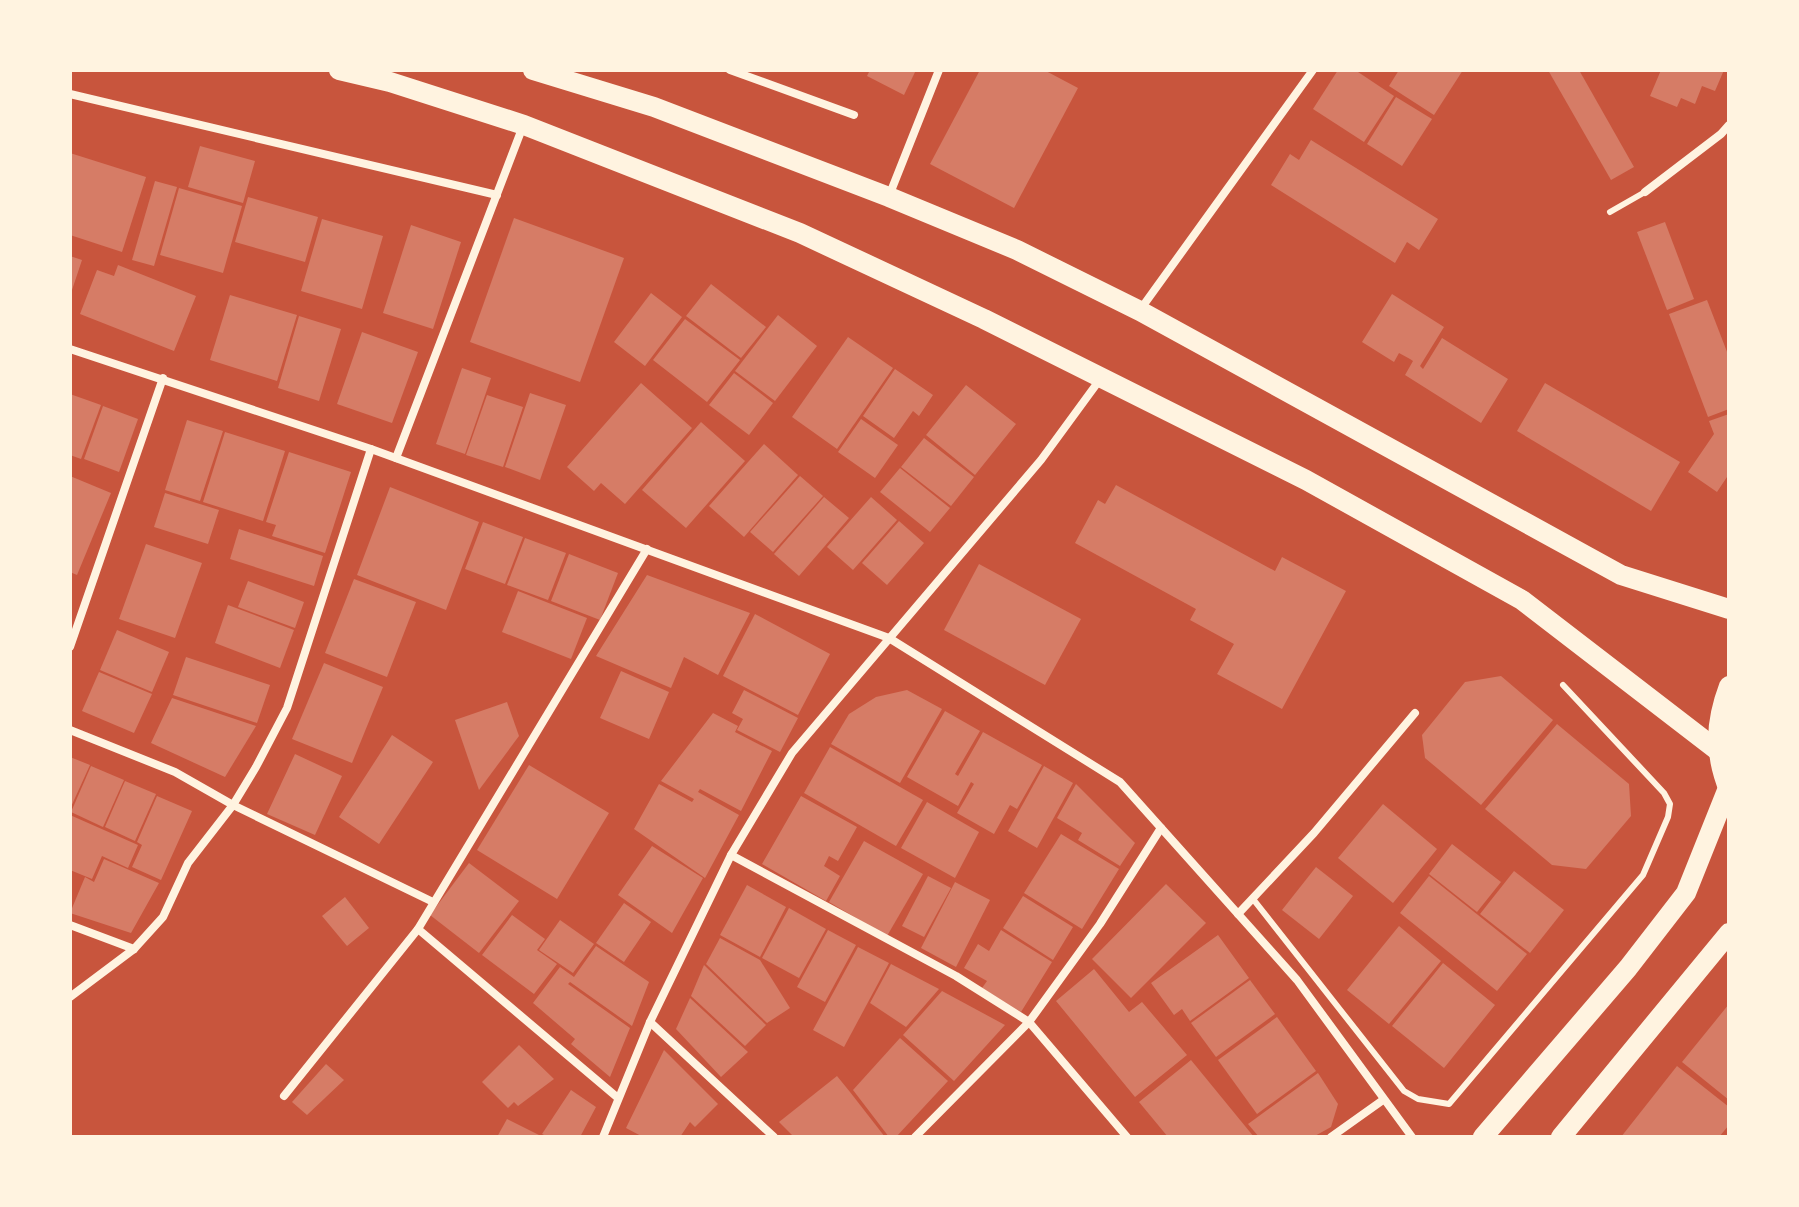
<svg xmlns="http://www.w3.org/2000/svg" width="1799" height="1207" font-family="'Titillium Web',sans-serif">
  <rect width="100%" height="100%" fill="#c8553d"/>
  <g fill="#d67c66">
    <path d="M870,70H916L904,95L867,76Z"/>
    <path d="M980,70H1044L1078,88L1014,208L930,164Z"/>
    <path d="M1338,70H1355L1394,96L1364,142L1313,109Z"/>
    <path d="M1399,70H1463L1434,115L1389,86Z"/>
    <path d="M1548,70H1579L1634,167L1611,180Z"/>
    <path d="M1661,70H1724L1715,91L1702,86L1695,104L1681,98L1677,107L1650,96Z"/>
    <path d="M1396,97L1432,119L1402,166L1367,144Z"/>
    <path d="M1311,140L1438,219L1419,250L1407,242L1395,263L1271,185L1290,154L1299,160Z"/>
    <path d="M200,146L255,161L243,203L188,187Z"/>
    <path d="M70,153L146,177L122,252L70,235Z"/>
    <path d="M155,181L177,187L154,266L132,260Z"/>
    <path d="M179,188L242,206L223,273L160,255Z"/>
    <path d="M248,197L318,217L305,262L235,242Z"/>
    <path d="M514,218L624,258L580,382L470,342Z"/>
    <path d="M322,219L383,236L362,309L301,291Z"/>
    <path d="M1665,222L1694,299L1667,310L1637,232Z"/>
    <path d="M411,225L461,242L433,329L383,313Z"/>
    <path d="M70,256L82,260L71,293H70Z"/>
    <path d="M118,265L196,296L174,351L80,314L97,270L114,276Z"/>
    <path d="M711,284L766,327L741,358L686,316Z"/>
    <path d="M651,293L682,317L645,366L614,342Z"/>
    <path d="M1392,294L1444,327L1420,366L1423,369L1442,338L1508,379L1481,423L1405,375L1413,361L1410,359L1399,353L1394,362L1362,342Z"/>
    <path d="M230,295L297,315L277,381L210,360Z"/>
    <path d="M1707,300L1729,357V409L1708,417L1669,314Z"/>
    <path d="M778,315L817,346L775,401L735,371Z"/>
    <path d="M299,316L341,329L319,401L278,388Z"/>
    <path d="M685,319L740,360L707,402L653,360Z"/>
    <path d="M362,332L418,352L392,423L337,404Z"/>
    <path d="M848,337L893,368L837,449L792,417Z"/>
    <path d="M462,368L491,378L465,454L436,444Z"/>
    <path d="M895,369L933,395L919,416L913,411L894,438L863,416Z"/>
    <path d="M734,373L773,403L749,435L709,405Z"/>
    <path d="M641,383L692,428L625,504L601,483L594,491L567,467Z"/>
    <path d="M1545,383L1680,462L1651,511L1517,431Z"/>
    <path d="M966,385L1016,424L975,475L926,435Z"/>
    <path d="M530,393L566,405L540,480L505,467Z"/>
    <path d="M70,394L101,405L81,459L70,455Z"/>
    <path d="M487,395L523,407L503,467L466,455Z"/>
    <path d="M103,406L138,419L119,472L84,459Z"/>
    <path d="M1729,414V474L1717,492L1688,472L1714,434L1709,421Z"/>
    <path d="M861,419L898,445L875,478L838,452Z"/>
    <path d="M187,420L223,431L200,501L165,490Z"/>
    <path d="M701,422L745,461L686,528L642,490Z"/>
    <path d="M225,432L285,451L263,521L203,502Z"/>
    <path d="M924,438L974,477L951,506L901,467Z"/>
    <path d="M764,444L798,475L744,537L709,506Z"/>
    <path d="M289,452L351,472L325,553L272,536L276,525L266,522Z"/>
    <path d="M900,468L950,508L930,532L880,492Z"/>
    <path d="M70,476L111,493L77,575L70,572Z"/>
    <path d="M800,476L823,496L773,552L750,532Z"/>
    <path d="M1116,485L1275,571L1282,557L1346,591L1282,709L1217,674L1234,644L1190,620L1196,609L1075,543L1098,500L1105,504Z"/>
    <path d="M390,487L479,522L446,610L357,575Z"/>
    <path d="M165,493L219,510L208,544L154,527Z"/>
    <path d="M824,497L849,518L799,576L774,554Z"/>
    <path d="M871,497L897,520L853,570L827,547Z"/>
    <path d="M899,521L924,543L887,585L862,563Z"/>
    <path d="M483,522L523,537L505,584L465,569Z"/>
    <path d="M239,529L323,556L314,586L230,559Z"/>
    <path d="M525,538L566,553L548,600L507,585Z"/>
    <path d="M146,544L202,563L175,638L119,619Z"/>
    <path d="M569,554L618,573L600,620L551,601Z"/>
    <path d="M979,564L1081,619L1045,685L944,630Z"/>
    <path d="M647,575L750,613L718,675L684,657L671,688L596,656Z"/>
    <path d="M354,579L416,602L387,677L325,653Z"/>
    <path d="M248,581L304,602L295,628L238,607Z"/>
    <path d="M518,591L587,618L571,659L502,632Z"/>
    <path d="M228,605L294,630L280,668L215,643Z"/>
    <path d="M755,614L830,654L798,715L723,676Z"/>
    <path d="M117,630L169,652L152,692L100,670Z"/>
    <path d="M186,657L270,685L257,723L173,695Z"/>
    <path d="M324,663L383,687L352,763L292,739Z"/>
    <path d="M621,671L669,692L649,739L600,718Z"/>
    <path d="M99,672L152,694L134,733L82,711Z"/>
    <path d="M1501,676L1553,720L1481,805L1425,758L1422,735L1465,682Z"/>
    <path d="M744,690L798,718L780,752L737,730L743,719L732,713Z"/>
    <path d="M907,690L942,709L900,783L831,744L849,714L876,697Z"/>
    <path d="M172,698L256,726L225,777L151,743Z"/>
    <path d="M507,702L519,736L479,790L455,720Z"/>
    <path d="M945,711L980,731L955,774L958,776L983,732L1042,765L1017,809L1010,805L994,834L957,813L974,784L971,782L958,806L907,777Z"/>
    <path d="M713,713L738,726L735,732L772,751L741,811L700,789L698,792L739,815L705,878L634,829L659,784L692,802L694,799L661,781Z"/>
    <path d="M1557,724L1629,784L1631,816L1586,869L1552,865L1485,809Z"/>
    <path d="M392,735L433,762L379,844L339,817Z"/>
    <path d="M830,747L923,800L896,846L804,793Z"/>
    <path d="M295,754L342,776L315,835L267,814Z"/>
    <path d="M70,757L90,765L70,809Z"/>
    <path d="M529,765L609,813L557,899L477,850Z"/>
    <path d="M91,766L124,780L103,827L71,812Z"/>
    <path d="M1044,766L1073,783L1037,848L1008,831Z"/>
    <path d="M125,781L156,794L135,841L105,827Z"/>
    <path d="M1076,784L1135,843L1120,866L1078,840L1082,833L1057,818Z"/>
    <path d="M157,796L192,811L161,880L132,867L142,845L137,842Z"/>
    <path d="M801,796L857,827L838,861L829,856L824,866L840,876L826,901L762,864Z"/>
    <path d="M927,802L979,832L955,878L901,848Z"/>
    <path d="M1383,804L1437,849L1393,903L1338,858Z"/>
    <path d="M70,815L138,845L128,868L102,856L92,879L70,870Z"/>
    <path d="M1061,834L1119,869L1082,929L1024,893Z"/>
    <path d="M864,841L923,874L887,936L829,902Z"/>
    <path d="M1452,844L1501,882L1477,912L1429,874Z"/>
    <path d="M652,846L703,878L672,933L618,895Z"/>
    <path d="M104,859L159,883L131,933L70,913L85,877L94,882Z"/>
    <path d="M469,863L519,901L479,953L430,915Z"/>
    <path d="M1316,867L1353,896L1319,939L1282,910Z"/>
    <path d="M1514,871L1564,910L1530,953L1480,914Z"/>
    <path d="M928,876L951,888L924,937L902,926Z"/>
    <path d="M1429,876L1527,954L1497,991L1400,913Z"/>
    <path d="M955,882L990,900L956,967L921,948Z"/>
    <path d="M1166,884L1206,923L1131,998L1092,959Z"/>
    <path d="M747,885L786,907L760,957L720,935Z"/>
    <path d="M1023,896L1073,927L1053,960L1003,928Z"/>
    <path d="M345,897L369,928L347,946L322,916Z"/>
    <path d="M624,903L651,922L624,962L596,943Z"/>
    <path d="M789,908L826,929L799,978L762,958Z"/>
    <path d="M512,915L545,939L537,950L557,964L534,994L482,955Z"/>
    <path d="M560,920L594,944L573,973L539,950Z"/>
    <path d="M1399,926L1441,961L1389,1024L1347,990Z"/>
    <path d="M828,930L856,945L825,1002L797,987Z"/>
    <path d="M1001,930L1052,962L1021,1012L982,988L987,981L964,968L978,944L989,951Z"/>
    <path d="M1218,935L1249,978L1190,1021L1182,1009L1174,1015L1151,983Z"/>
    <path d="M720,938L760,960L790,1008L767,1023L706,964Z"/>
    <path d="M596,946L649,982L632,1026L570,982L568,984L630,1028L610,1077L571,1044L575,1039L533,1003L560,967L574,977Z"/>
    <path d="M858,947L889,963L844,1047L813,1030Z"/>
    <path d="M1443,963L1495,1005L1444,1068L1392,1026Z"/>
    <path d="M891,964L939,989L906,1027L870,1003Z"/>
    <path d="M704,965L766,1025L745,1046L691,996Z"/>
    <path d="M1094,969L1129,1012L1142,1002L1187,1055L1135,1097L1056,1001Z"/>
    <path d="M1250,980L1275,1014L1216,1057L1191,1023Z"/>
    <path d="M942,991L1005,1025L954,1081L903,1035Z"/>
    <path d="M690,998L748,1052L721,1077L676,1029Z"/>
    <path d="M1729,1004V1100L1682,1062Z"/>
    <path d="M1277,1017L1316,1071L1257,1114L1218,1060Z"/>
    <path d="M900,1038L948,1081L896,1137H889L853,1090Z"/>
    <path d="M519,1045L554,1079L518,1106L514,1102L508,1108L482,1082Z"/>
    <path d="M664,1050L718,1104L695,1127L690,1122L680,1137H643L626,1128Z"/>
    <path d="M1191,1060L1254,1137H1168L1139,1102Z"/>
    <path d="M326,1064L344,1080L307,1115L292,1102Z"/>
    <path d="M1677,1066L1729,1107V1125L1719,1137H1621Z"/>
    <path d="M1318,1073L1338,1104L1331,1127L1313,1137H1259L1248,1124Z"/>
    <path d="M837,1076L850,1092L885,1137H794L779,1122Z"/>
    <path d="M571,1090L596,1107L580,1137H548L542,1134Z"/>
    <path d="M507,1119L543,1137H497Z"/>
  </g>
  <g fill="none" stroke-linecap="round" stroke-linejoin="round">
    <g stroke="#fff3e0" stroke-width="6">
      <path d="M1610,212L1645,192"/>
      <path d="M1253,899L1404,1091L1418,1099L1449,1104L1643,875L1668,817L1670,804L1664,793L1563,685"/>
    </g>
    <g stroke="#fff3e0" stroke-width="8">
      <path d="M730,70L854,115"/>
      <path d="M70,94L497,195"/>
      <path d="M1645,192L1721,134L1729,125"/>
      <path d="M889,196L939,70"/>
      <path d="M1140,310L1313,70"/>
      <path d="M70,349L371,449L889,638L1120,782L1297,980L1412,1137"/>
      <path d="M396,458L523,126"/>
      <path d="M70,647L163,378"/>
      <path d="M70,730L175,772L233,805L433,902"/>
      <path d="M731,855L956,976L1029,1022L1127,1137"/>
      <path d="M1238,914L1314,833L1415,713"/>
      <path d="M70,925L134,949"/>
      <path d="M418,929L618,1098"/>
      <path d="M70,997L134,949L163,917L188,863L233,805L256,767L287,708L371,449"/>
      <path d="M650,1022L774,1137"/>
      <path d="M284,1096L418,929L647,549"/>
      <path d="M603,1137L650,1022L731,855L792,753L1041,460L1101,378"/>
      <path d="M915,1137L1029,1022L1100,924L1161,828"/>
      <path d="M1331,1137L1383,1100"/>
    </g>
    <g stroke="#fff3e0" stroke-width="20">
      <path d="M1483,1137L1628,968L1686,893L1728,788"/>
      <path d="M1561,1137L1729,933"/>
    </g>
    <g stroke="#fff3e0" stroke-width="20">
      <path d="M339,70L390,82L524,125L800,233L984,319L1306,480L1522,600L1717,750"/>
      <path d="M533,70L654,107L889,197L1017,250L1140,311L1621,575L1729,609"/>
      <path d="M1729,686C1715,723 1714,753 1729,790"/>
    </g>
  </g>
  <rect width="1799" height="1207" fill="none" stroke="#fff3e0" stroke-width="144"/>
</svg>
